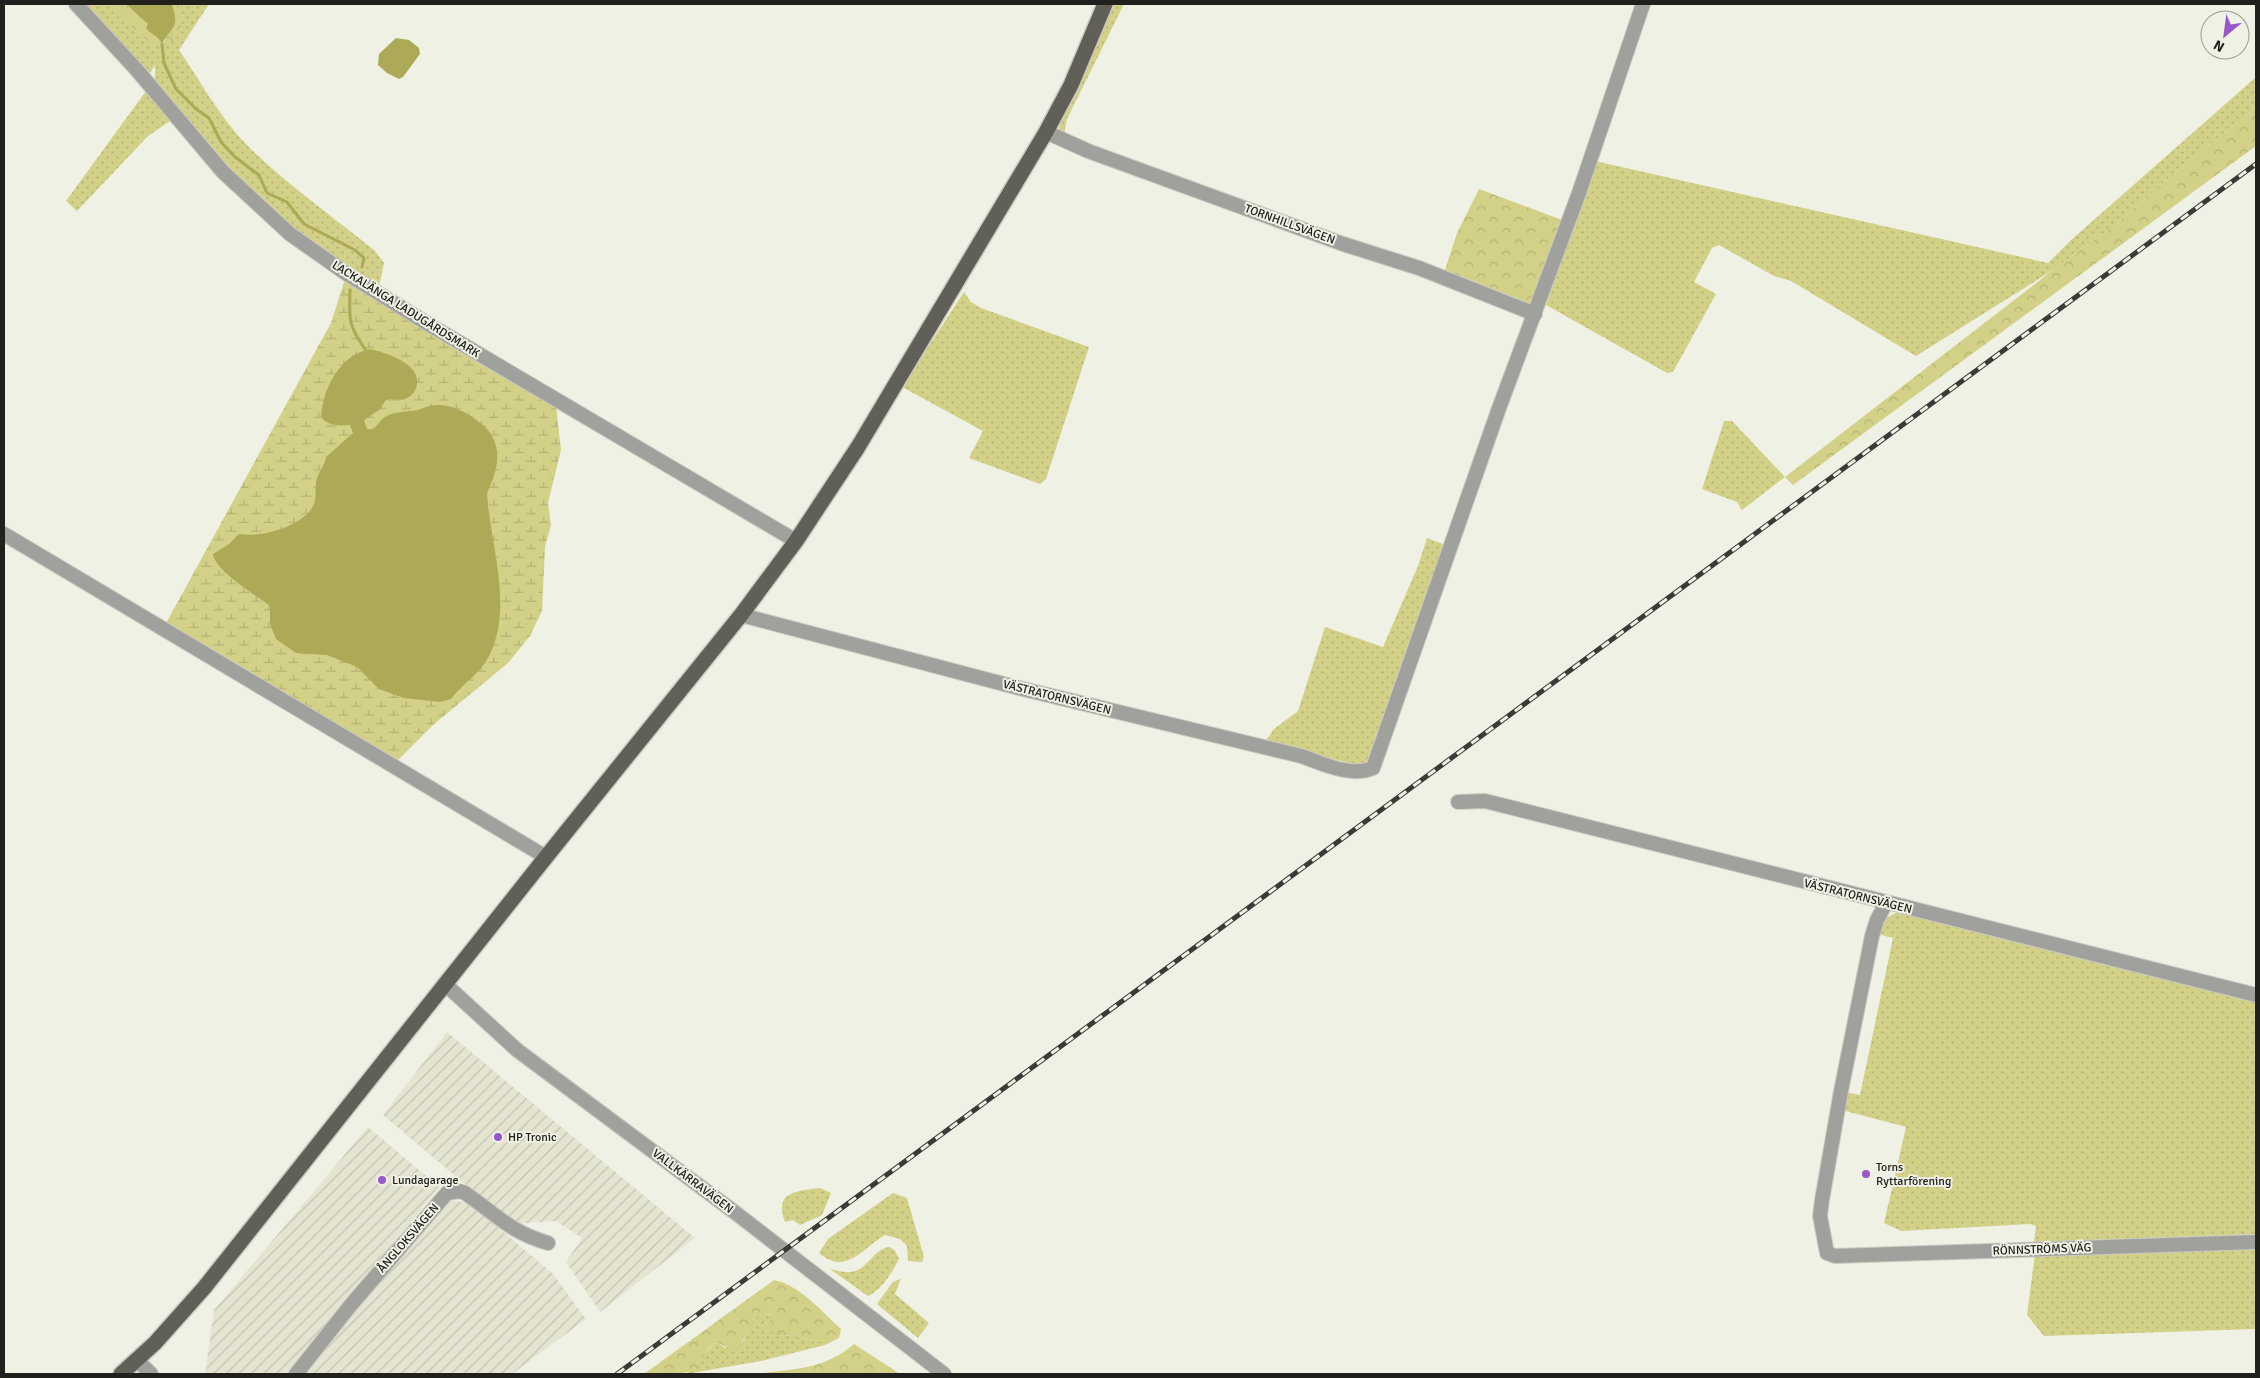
<svg xmlns="http://www.w3.org/2000/svg" width="2260" height="1378" font-family="Signika,sans-serif">
  <defs>
    <pattern id="industrial-furrows" width="10" height="10" patternUnits="userSpaceOnUse" patternTransform="scale(1.25)"><rect width="10" height="10" fill="#e4e4d1"/><path d="M-1 1l2-2M0 10L10 0M9 11l2-2" fill="none" stroke="#c3c3b3"/></pattern>
    <pattern id="green-dots" width="8" height="8" patternUnits="userSpaceOnUse" patternTransform="scale(1.25)"><rect width="8" height="8" fill="#d2d187"/><path d="M2 2h.1M6 6h.1" fill="none" stroke="#b4b374" stroke-width="1.8" stroke-linecap="round"/></pattern>
    <pattern id="forest-crowns" width="20" height="18" patternUnits="userSpaceOnUse" patternTransform="scale(1.25)"><rect width="20" height="18" fill="#d2d187"/><path d="M2 6a3 3 0 1 1 6 0M12 15a3 3 0 1 1 6 0" fill="none" stroke="#b4b374"/></pattern>
    <pattern id="wetland-marsh" width="20" height="14" patternUnits="userSpaceOnUse" patternTransform="scale(1.25)"><rect width="20" height="14" fill="#d2d187"/><path d="M1 5h8M5 5V1M11 12h8M15 12V8" fill="none" stroke="#b4b374"/></pattern>
  </defs>
  <rect width="100%" height="100%" fill="#f0f1e5"/>
  <g fill="url(#industrial-furrows)">
    <path d="M447,1032L695,1238L600,1312L566,1262L582,1238L556,1221L512,1224L383,1115Z"/>
    <path d="M368,1127L439,1187L289,1374H205L214,1310Z"/>
    <path d="M449,1200L469,1203L552,1273L586,1319L512,1374H303Z"/>
  </g>
  <g fill="url(#green-dots)">
    <path d="M83,4H126L149,24L153,34L156,35L163,44C170,29 177,21 172,4H209L179,50C201,82 220,118 248,146C287,185 333,216 375,251L384,263L379,287L330,258L249,194L155,87V65L148,77Z"/>
    <path d="M1111,4H1124L1067,119L1064,135L1059,129L1060,121Z"/>
    <path d="M2256,77V108L2178,170L2120,221L2053,270L1916,356L1791,281L1774,276L1719,245L1712,248L1694,282L1716,294L1673,372L1667,373L1546,305L1595,161L2048,263L2070,241Z"/>
    <path d="M146,91L170,121L148,136L77,211L66,201Z"/>
    <path d="M964,292L971,302L981,308L1089,347L1046,479L1040,484L969,458L983,431L902,387Z"/>
    <path d="M1724,421H1732L1785,477L1742,510L1737,502L1702,489Z"/>
    <path d="M1427,538L1448,546L1371,762L1361,766L1265,742L1274,729L1298,711L1325,627L1383,647L1418,566Z"/>
    <path d="M1903,911L2256,1000V1234L2034,1242L2036,1226L2030,1224L1901,1231L1884,1223L1906,1127L1842,1110L1845,1092L1860,1095L1893,938L1878,934C1883,919 1888,915 1903,911Z"/>
    <path d="M820,1188L831,1193L822,1215L800,1225L793,1220L785,1222C774,1192 795,1191 820,1188Z"/>
    <path d="M893,1193L907,1198L924,1257L922,1262L908,1261L907,1246L900,1239L885,1235C865,1246 846,1277 819,1253L828,1239Z"/>
    <path d="M2256,1246V1329L2044,1336L2027,1315L2035,1254Z"/>
    <path d="M890,1247L895,1251L899,1259C892,1272 882,1290 868,1296L830,1269C836,1270 844,1273 850,1272C868,1271 872,1249 890,1247Z"/>
    <path d="M901,1278L895,1294L929,1323L918,1338L877,1304L892,1283Z"/>
    <path d="M764,1312L772,1316L779,1336L794,1335L825,1345L761,1361L686,1374C699,1364 703,1351 717,1342L725,1348L742,1344L753,1320Z"/>
  </g>
  <g fill="url(#forest-crowns)">
    <path d="M111,4H126L132,11H135L149,24L153,34L156,35L162,44L155,47L131,26Z"/>
    <path d="M173,4H179C183,19 183,38 167,45L166,39C178,30 178,18 173,4Z"/>
    <path d="M2256,108V146L1793,485L1785,477L2053,270L2120,221L2178,170Z"/>
    <path d="M1479,189L1565,221L1533,305H1527L1444,273L1457,233Z"/>
    <path d="M774,1280C800,1285 822,1312 841,1329L839,1338L825,1345L794,1335L779,1336L766,1329L772,1316L764,1312C747,1324 749,1338 734,1352L717,1342C704,1350 705,1355 697,1366C685,1378 660,1374 644,1374Z"/>
    <path d="M854,1344L900,1374H756C793,1369 824,1370 854,1344Z"/>
  </g>
  <path fill="url(#wetland-marsh)" d="M345,279L556,405L561,450L548,503L551,525L545,547L542,611L530,636L508,663L433,725L397,761L165,625L331,323Z"/>
  <g fill="#acaa57">
    <path d="M126,4H172C180,30 172,25 162,44C158,35 151,35 146,28L148,24Z"/>
    <path d="M396,38L409,40L419,48L420,54L403,77L399,79L387,73L378,65L379,54Z"/>
    <path d="M370,349C386,353 420,363 417,384C416,391 412,396 405,399C399,401 393,398 386,400L379,410L364,420L367,429C376,431 378,422 385,417C394,411 408,412 418,410C422,409 425,407 429,406C450,401 473,415 487,429C504,449 497,472 487,493C490,545 514,607 489,656C479,675 463,683 451,699L440,702L404,698L379,689L357,667L327,655L296,653L276,639L270,624V606C256,595 215,571 213,554L229,544L239,534C260,538 300,527 312,508C318,499 314,487 317,478C320,470 325,465 326,457L353,433L350,425C339,426 328,426 321,417C323,388 340,355 370,349Z"/>
  </g>
  <g fill="none" stroke-linecap="round" stroke-linejoin="round">
    <g stroke="#acaa57" stroke-width="3">
      <path d="M162,44L164,63L176,89L196,109L209,118L221,142L235,157L259,175L267,193L287,202L304,224L355,250L364,258L362,267"/>
      <path d="M350,290C349,320 348,326 367,352"/>
    </g>
    <defs>
      <g id="minor">
        <path d="M76,4L136,69L223,172L290,234L344,272L428,324L796,541"/>
        <path d="M1046,132L1088,151L1343,244L1419,268L1535,314"/>
        <path d="M4,534L546,857"/>
        <path d="M741,615L1023,689L1301,756C1322,763 1351,778 1373,768L1498,411L1579,193L1643,4"/>
        <path d="M1458,802L1485,801L2256,995"/>
        <path d="M1886,903L1877,920L1872,936L1841,1091L1822,1200L1820,1216L1827,1253L1835,1256L2256,1242"/>
        <path d="M445,984L517,1050L737,1214L944,1374"/>
        <path d="M137,1360L151,1374"/>
        <path d="M296,1374L350,1306L447,1193L459,1191L465,1193C497,1215 510,1232 548,1243"/>
      </g>
      <path id="major" d="M121,1374L155,1343L204,1288L546,857L741,615L796,541L858,447L1046,132L1071,85L1105,4"/>
    </defs>
    <use href="#minor" stroke="#cbcbc1" stroke-width="16"/>
    <use href="#major" stroke="#cbcbc1" stroke-width="18"/>
    <use href="#minor" stroke="#a0a19c" stroke-width="14"/>
    <use href="#major" stroke="#606058" stroke-width="15"/>
    <defs>
      <path id="rail" d="M617,1374L2256,164"/>
    </defs>
    <use href="#rail" stroke="#3a3b36" stroke-width="5"/>
    <use href="#rail" stroke="#f0f1e5" stroke-width="3" stroke-dasharray="9" stroke-linecap="butt"/>
  </g>
  <g fill="#9957cc" stroke="#f0f1e5" stroke-width="2">
    <circle cx="498" cy="1137" r="5"/>
    <circle cx="1866" cy="1174" r="5"/>
    <circle cx="382" cy="1180" r="5"/>
  </g>
  <g text-anchor="middle" stroke-width="4" stroke-linejoin="round" paint-order="stroke">
    <g font-size="12" fill="#20201c" stroke="#f0f1e5">
      <text transform="translate(1290 224) rotate(20)" y="4">TORNHILLSVÄGEN</text>
      <text transform="translate(406 309) rotate(32)" y="4">LACKALÄNGA LADUGÅRDSMARK</text>
      <text transform="translate(1057 697) rotate(14)" y="4">VÄSTRATORNSVÄGEN</text>
      <text transform="translate(1858 896) rotate(14)" y="4">VÄSTRATORNSVÄGEN</text>
      <text transform="translate(693 1181) rotate(37)" y="4">VALLKÄRRAVÄGEN</text>
      <text transform="translate(408 1238) rotate(-49)" y="4">ÅNGLOKSVÄGEN</text>
      <text transform="translate(2042 1249) rotate(-2)" y="4">RÖNNSTRÖMS VÄG</text>
    </g>
    <g font-size="12" fill="#20201c" stroke="#f0f1e5" text-anchor="start">
      <text x="508" y="1141">HP Tronic</text>
      <text x="1876" y="1171">Torns<tspan x="1876" dy="14">Ryttarförening</tspan></text>
      <text x="392" y="1184">Lundagarage</text>
    </g>
  </g>
  <rect width="2260" height="1378" fill="none" stroke="#20201c" stroke-width="10"/>
  <g transform="translate(2225 35) rotate(209)"><circle r="24" fill="#f0f1e5" stroke="#9d9d95"/>
  <path d="M0-4L9 19L0 12L-9 19Z" fill="#9957cc"/>
  <text y="-8" font-size="14" font-weight="bold" text-anchor="middle" fill="#20201c">N</text>
  </g>
</svg>
